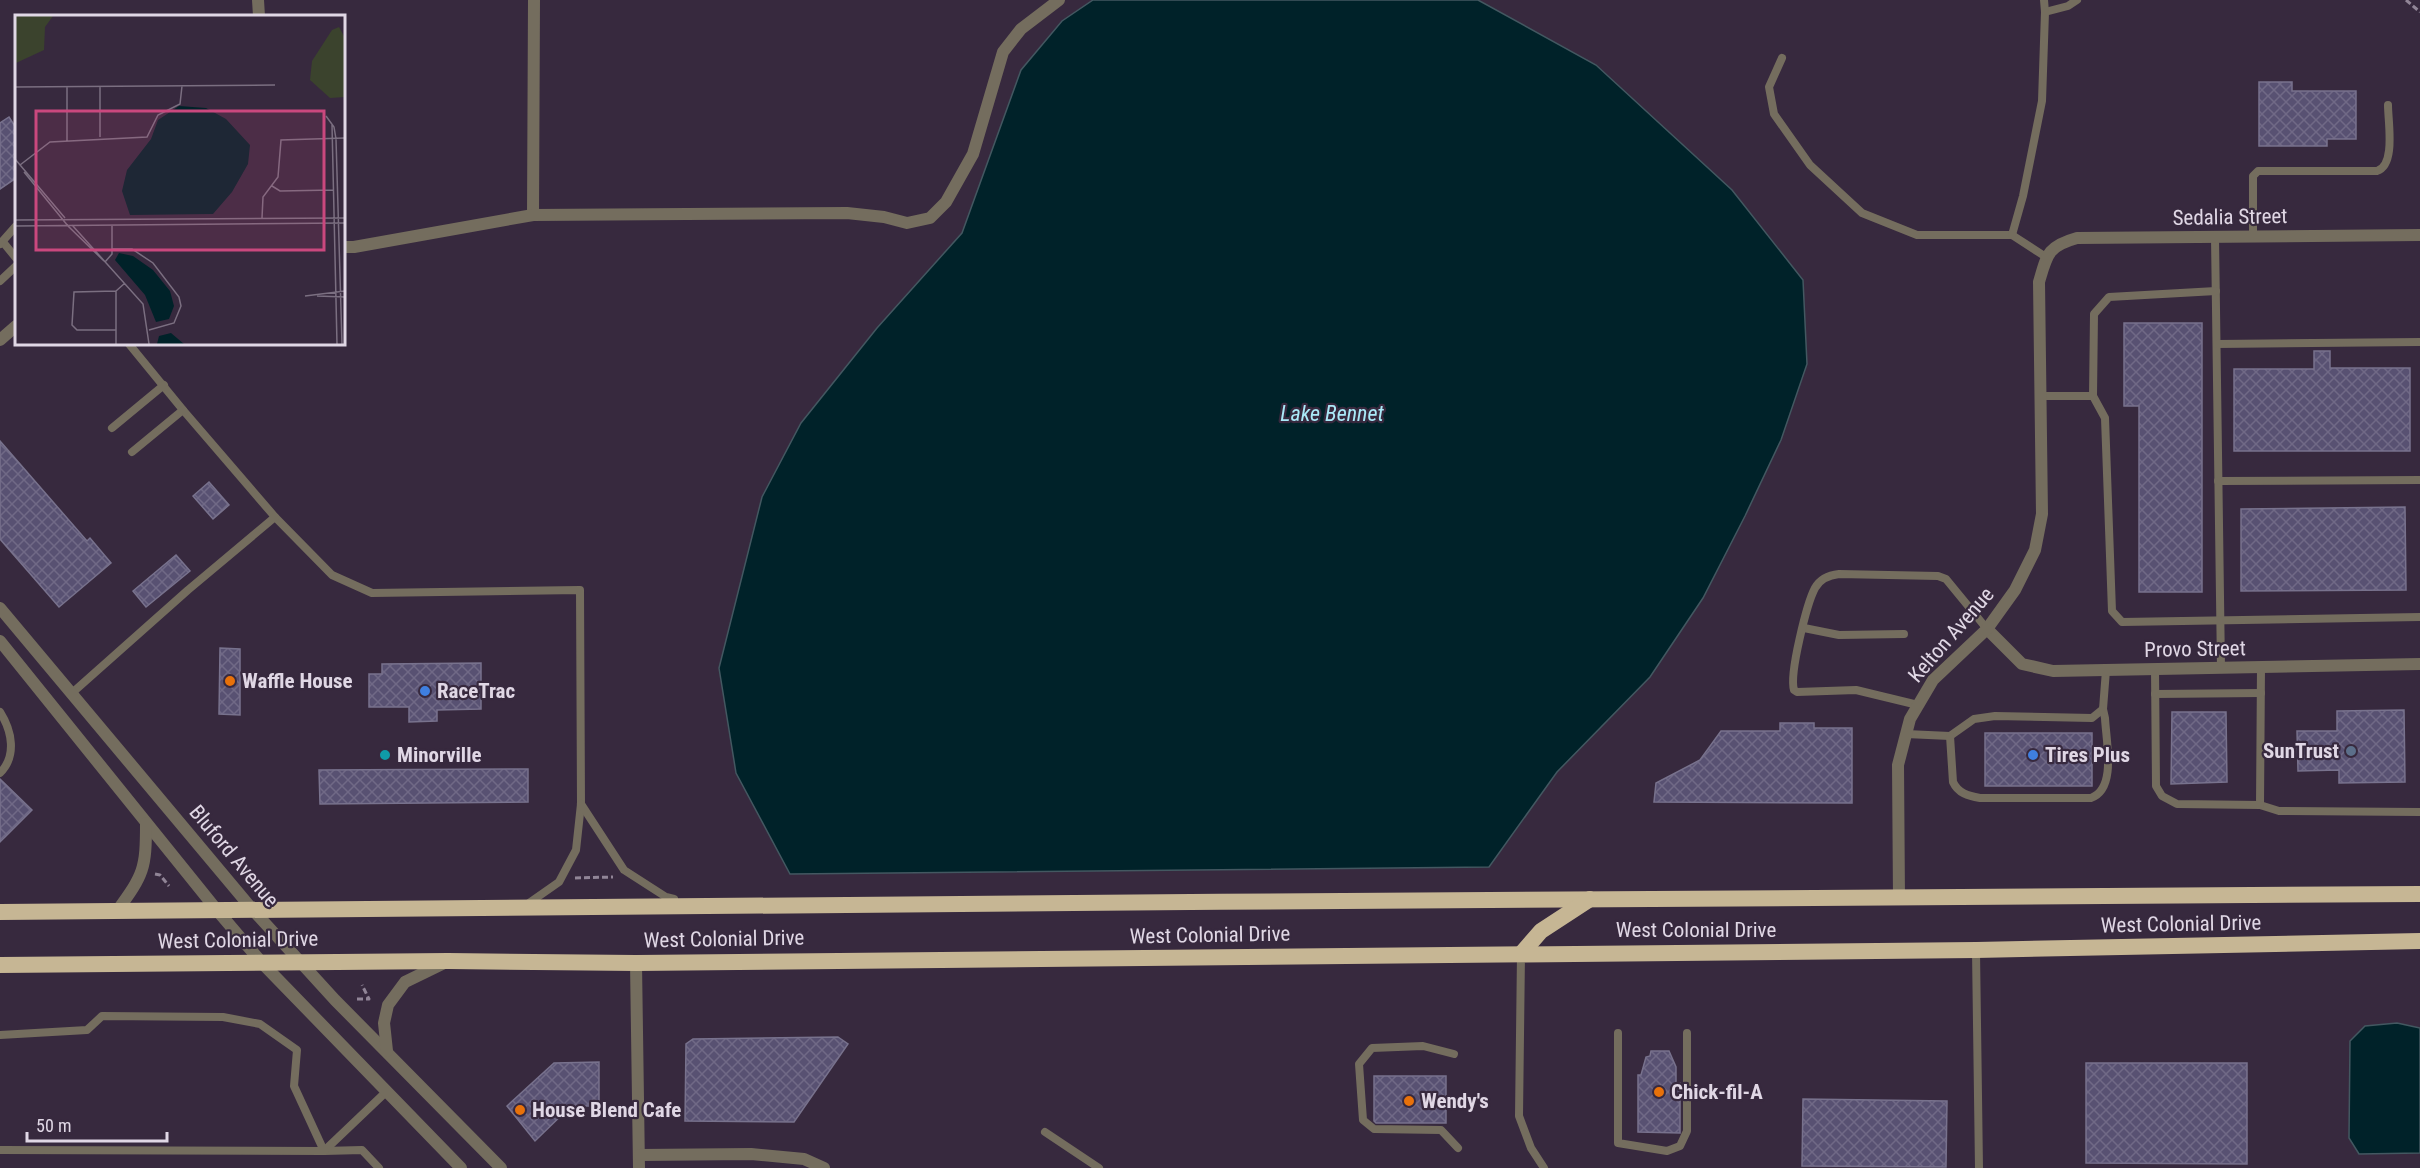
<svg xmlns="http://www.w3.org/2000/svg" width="2420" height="1168" font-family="'Roboto Condensed',sans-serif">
  <defs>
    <pattern id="building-cross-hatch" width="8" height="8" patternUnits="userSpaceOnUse" patternTransform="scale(1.5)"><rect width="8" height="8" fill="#585172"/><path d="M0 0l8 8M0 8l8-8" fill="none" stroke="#706986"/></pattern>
  </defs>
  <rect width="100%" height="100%" fill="#37293e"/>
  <g fill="#002229" stroke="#435861" stroke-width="1.5">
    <path d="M1093,0H1478L1596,65L1732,190L1803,280L1807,364L1781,440L1745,516L1703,598L1650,677L1557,772L1489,867L790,874L736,773L719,668L762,497L801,423L877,328L962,233L1021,70L1062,21Z"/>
    <path d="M2397,1023L2420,1028V1153L2359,1154L2349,1138L2350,1041L2365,1026Z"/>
  </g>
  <g fill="url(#building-cross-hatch)" stroke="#78728d" stroke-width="1.5">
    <path d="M2259,82H2292V91H2356V139H2327V146H2259Z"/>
    <path d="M9,117L16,128V178L0,189V123Z"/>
    <path d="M2124,323H2202V592H2139V406H2124Z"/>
    <path d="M2314,351H2330V368H2410V451H2234V369H2314Z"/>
    <path d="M0,441L87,541L90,538L111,563L59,607L0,539Z"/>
    <path d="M209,482L229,505L213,519L193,496Z"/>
    <path d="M2405,507L2406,590L2241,591V509Z"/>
    <path d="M176,555L190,571L146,607L133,591Z"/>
    <path d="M220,648L240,649V715L219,714Z"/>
    <path d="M481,663V709L437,710V721L409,722V707H369V674H382V664Z"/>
    <path d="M2404,710L2405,782L2339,783V770L2298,771L2297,731H2337V711Z"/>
    <path d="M2172,712H2226L2227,782L2171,784Z"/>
    <path d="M1780,723H1814V728H1852V803L1654,802L1656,783L1700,760L1721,731H1780Z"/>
    <rect x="1985" y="733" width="107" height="53"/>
    <path d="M528,769V802L320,804L319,770Z"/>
    <path d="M0,779L32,810L0,842Z"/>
    <path d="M838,1037L848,1044L794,1122L685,1121L686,1044L693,1039Z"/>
    <path d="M1651,1051H1669L1676,1067V1083H1680V1133L1638,1132V1075H1641L1646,1057L1650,1056Z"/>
    <path d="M599,1062V1106H571L535,1141L507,1106L554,1063Z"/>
    <path d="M2086,1063H2247V1164L2086,1163Z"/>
    <path d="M1374,1076H1446V1123H1376L1374,1121Z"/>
    <path d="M1803,1099L1947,1101L1946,1167L1802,1166Z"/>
  </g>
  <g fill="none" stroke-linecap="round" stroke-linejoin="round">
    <g stroke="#918597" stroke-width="3" stroke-dasharray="6 3" stroke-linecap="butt">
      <path d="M2406,0L2420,12"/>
      <path d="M155,874L160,875L169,886"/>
      <path d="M575,878L613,877"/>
      <path d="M357,999H369L362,985"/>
    </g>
    <g stroke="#746d5e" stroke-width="8">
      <path d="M2045,12L2068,6L2077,0"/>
      <path d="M1782,58L1769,87L1774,114L1810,165L1862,213L1917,235H2012L2046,257"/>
      <path d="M2012,235L2023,196L2042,101L2045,12L2044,0"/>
      <path d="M2253,236V176L2258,171H2377C2396,165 2388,122 2388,105"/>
      <path d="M2215,237L2221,668"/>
      <path d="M3,242L16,258"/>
      <path d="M0,244L16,226"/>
      <path d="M0,281L16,266"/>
      <path d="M2216,291L2109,297L2094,314L2093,396L2105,418L2112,611L2122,622L2420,617"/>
      <path d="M129,344L183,410L275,517L332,575L372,593L580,590L581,804L576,850L559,882L529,903"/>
      <path d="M2217,344L2420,342"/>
      <path d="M2041,396H2093"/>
      <path d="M112,428L164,385"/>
      <path d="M132,452L183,410"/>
      <path d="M2218,481L2420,480"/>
      <path d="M1804,628L1839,635L1904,634"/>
      <path d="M2261,667L2260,805L2279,811L2420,812"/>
      <path d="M2155,669L2156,786L2162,796L2177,804L2260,805"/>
      <path d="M72,693L188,590L275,517"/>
      <path d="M2155,694L2261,693"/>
      <path d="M1918,705L1856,690L1797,692L1794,690C1789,674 1807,603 1815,588C1820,579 1830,575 1839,574L1938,576L1946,579L1987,629"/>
      <path d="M0,712C12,731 17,756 0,773"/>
      <path d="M1906,734L1950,736L1974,719L1995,716L2092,718L2103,709L2106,670"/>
      <path d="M1950,736L1953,782C1958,793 1968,796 1980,798H2091C2117,789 2106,741 2105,718L2103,709"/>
      <path d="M581,804L624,870L666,897L674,899"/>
      <path d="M1976,951L1979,1168"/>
      <path d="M1521,954L1519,1116L1531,1148L1544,1168"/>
      <path d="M1618,1033V1143L1667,1151L1680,1146L1687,1131V1033"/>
      <path d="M0,1035L87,1030L102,1016L223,1017L260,1024L297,1050L294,1086L324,1151L362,1150L379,1168"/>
      <path d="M1454,1054L1423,1046L1372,1048L1359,1064L1363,1120L1374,1129L1441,1130L1458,1148"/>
      <path d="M1045,1132L1099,1168"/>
      <path d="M0,1150L324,1151L387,1091"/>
    </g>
    <g stroke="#746d5e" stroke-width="12">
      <path d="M258,0L259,16"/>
      <path d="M533,215L534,0"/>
      <path d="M344,247H354L533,215L847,213L884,217L907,223L930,218L946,202L973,154L1003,52L1021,29L1059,0"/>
      <path d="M0,340L16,326"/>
      <path d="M1987,629L2022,664L2053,671L2420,664"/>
      <path d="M1899,899L1898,765L1910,719L1933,680L1987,629L2015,590L2035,550L2042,514L2039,282C2047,254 2048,246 2077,238L2420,235"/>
      <path d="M636,963L639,1168"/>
      <path d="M640,1155L751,1154L804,1159L824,1168"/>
    </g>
    <g stroke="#746d5e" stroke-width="12">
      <path d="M0,608L252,909L335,1000L501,1168"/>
      <path d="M0,641L216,909L262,963L461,1168"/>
      <path d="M117,911C144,874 146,869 146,823"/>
      <path d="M387,1051L384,1023L388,1005L405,982L444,963"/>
    </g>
    <g stroke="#c6b694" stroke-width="16">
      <path d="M0,912C807,902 1613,901 2420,894"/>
      <path d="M1521,954L1541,931L1590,899"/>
      <path d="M0,965L448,961L636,963L1976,950L2420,941"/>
    </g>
  </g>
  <g fill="#e8710a" stroke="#37293e" stroke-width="2">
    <circle cx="230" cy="681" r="6"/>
    <circle cx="1659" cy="1092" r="6"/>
    <circle cx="1409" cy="1101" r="6"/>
    <circle cx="520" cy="1110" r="6"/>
  </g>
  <g fill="#3f7fe0" stroke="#37293e" stroke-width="2">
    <circle cx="425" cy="691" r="6"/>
    <circle cx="2033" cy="755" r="6"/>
  </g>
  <circle fill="#5c6f8a" stroke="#37293e" stroke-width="2" cx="2351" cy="751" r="6"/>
  <circle fill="#0f9aa8" stroke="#37293e" stroke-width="2" cx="385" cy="755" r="6"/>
  <g text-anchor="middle" stroke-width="4.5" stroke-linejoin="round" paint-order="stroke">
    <g font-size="21" fill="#e0d7e5" stroke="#37293e">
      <text transform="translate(2230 217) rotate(-1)" y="7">Sedalia Street</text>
      <text transform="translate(1951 635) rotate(-49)" y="7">Kelton Avenue</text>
      <text transform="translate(2195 649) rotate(-1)" y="7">Provo Street</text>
      <text transform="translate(234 856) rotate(50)" y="7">Bluford Avenue</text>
      <text transform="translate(2181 924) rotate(-1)" y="7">West Colonial Drive</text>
      <text x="1696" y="937">West Colonial Drive</text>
      <text transform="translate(1210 935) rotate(-1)" y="7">West Colonial Drive</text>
      <text transform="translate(724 939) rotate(-1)" y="7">West Colonial Drive</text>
      <text transform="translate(238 940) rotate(-1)" y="7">West Colonial Drive</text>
    </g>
    <g font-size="21" font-weight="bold" fill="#e0d7e5" stroke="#37293e" text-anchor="start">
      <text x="242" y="688">Waffle House</text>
      <text x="437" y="698">RaceTrac</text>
      <text x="2339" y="758" text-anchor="end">SunTrust</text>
      <text x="397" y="762">Minorville</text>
      <text x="2045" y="762">Tires Plus</text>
      <text x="1671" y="1099">Chick-fil-A</text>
      <text x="1421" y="1108">Wendy's</text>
      <text x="532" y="1117">House Blend Cafe</text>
    </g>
    <g font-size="22" font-style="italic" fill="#aae9f8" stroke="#37293e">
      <text x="1332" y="421">Lake Bennet</text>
    </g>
  </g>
  <g transform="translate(15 15)">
    <rect width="330" height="330" fill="#37293e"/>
    <path d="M0,1H38L30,12L29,35L1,48ZM324,12L330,23V82L315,83L295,65L297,46L317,15Z" fill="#3b432d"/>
    <path d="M164,91L191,93L211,104L235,130L233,149L217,177L198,199L115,200L107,176L112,155L136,124L143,105ZM104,238L118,241L138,255L155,276L159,291L154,304L141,307L130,280L100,245ZM156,318L169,329H142L144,321Z" fill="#002229"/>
    <path fill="none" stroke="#7b6f81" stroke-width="1.5" d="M52,71V126M0,72L260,70M311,101L319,112L321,124L327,329M317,110L322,329M85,122V71M0,144L50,203M5,150L35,127L132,122L143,100L165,89L167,71M9,157L53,211L89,246M257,171L265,176L319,175M247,203L248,182L263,162L266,125L330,123M0,205L330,203M57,210L128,289L134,329M0,211L330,208M97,234H117L138,248L164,282L166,291L159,308L134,315M90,247L97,239V211M101,276L59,277L57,310L62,315H101M290,281L330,276M302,281L330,282M101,329V276L110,268"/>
    <path fill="#ca487e" fill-opacity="0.15" stroke="#ca487e" stroke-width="3" d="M21,96H309V235H21Z"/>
    <rect width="330" height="330" fill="none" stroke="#e0d7e5" stroke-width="3"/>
  </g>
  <path d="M27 1132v9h140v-9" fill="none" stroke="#e0d7e5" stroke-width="3"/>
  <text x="36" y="1132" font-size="18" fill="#e0d7e5" stroke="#37293e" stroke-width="4.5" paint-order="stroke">50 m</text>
</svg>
